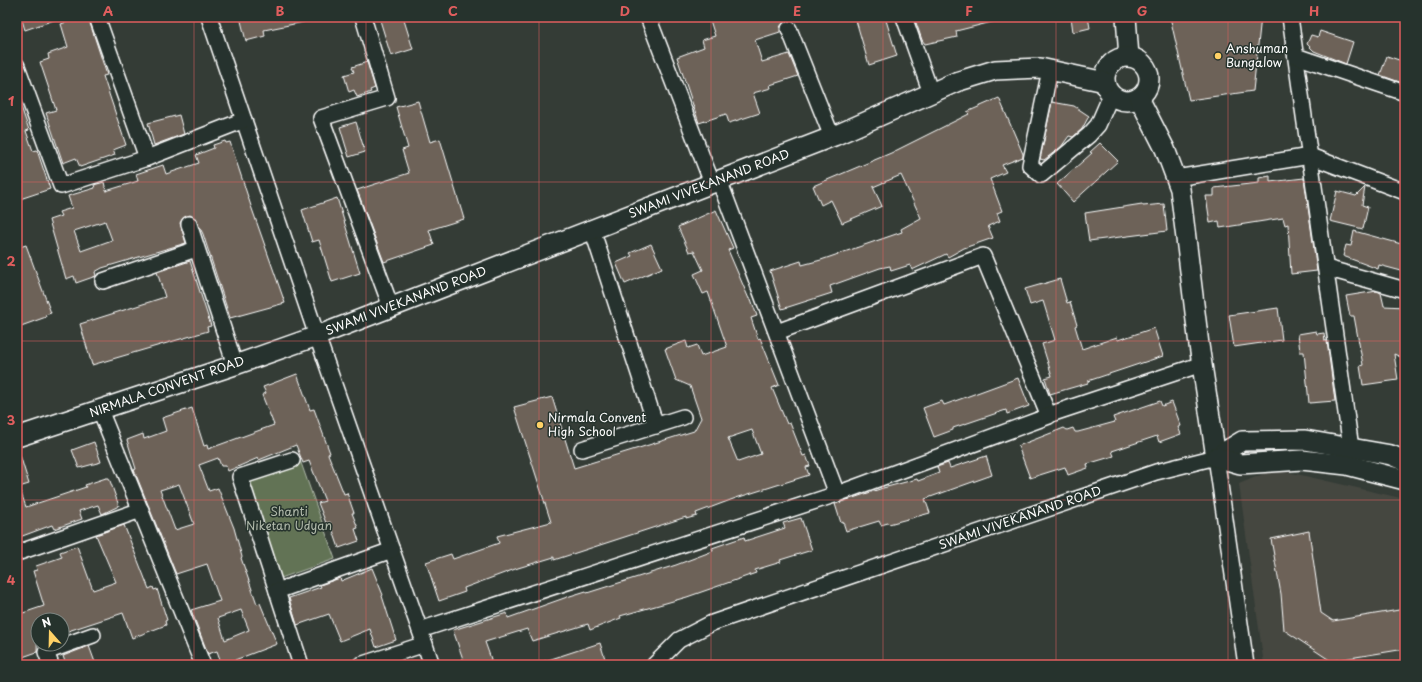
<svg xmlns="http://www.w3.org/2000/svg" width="1422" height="682" font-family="'Playpen Sans',sans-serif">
  <rect width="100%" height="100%" fill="#343c36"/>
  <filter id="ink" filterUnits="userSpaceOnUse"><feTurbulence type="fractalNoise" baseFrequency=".025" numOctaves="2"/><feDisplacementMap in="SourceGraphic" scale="8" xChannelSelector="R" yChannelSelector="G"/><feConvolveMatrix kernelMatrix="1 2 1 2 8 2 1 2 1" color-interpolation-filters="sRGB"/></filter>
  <g filter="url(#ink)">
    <path fill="#454740" d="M1275,469L1405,499V665H1264L1239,484Z"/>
    <path fill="#627355" stroke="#b0b9aa" d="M300,460L335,559L278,579L243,480Z"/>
    <g fill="#6d6258" stroke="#fff" fill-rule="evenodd">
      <path d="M21,17H56L57,19L25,30Z"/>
      <path d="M81,17H88L107,75L103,76L126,145L113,150L115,155L80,167L76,158L63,163L46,113L56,110L40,62L49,59L48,54L68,47L61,24Z"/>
      <path d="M240,17H303L304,22L264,30L265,36L246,41Z"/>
      <path d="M379,17H403L413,49L391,56Z"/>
      <path d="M709,17H783L785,21L780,27V32L755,40L762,62L789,54L798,76L770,85L771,88L753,93L760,113L729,123L726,114L699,123L677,57L704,47L702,40L715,36Z"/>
      <path d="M855,17H885L897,56L869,65Z"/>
      <path d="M914,17H996V21L956,31L957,37L925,44L922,40Z"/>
      <path d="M1071,17H1088L1090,28L1073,32Z"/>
      <path d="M1170,17H1261L1253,91L1189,100Z"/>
      <path d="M1320,31L1353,42L1346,64L1314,51L1307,44L1311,35L1318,37Z"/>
      <path d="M1387,56L1405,62V84L1380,75Z"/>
      <path d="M367,62L375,88L370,90L371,92L357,97L354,90L349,92L344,75L354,72L352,67Z"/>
      <path d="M999,98L1023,154V157L1002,165L1006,172L990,179L1002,211L997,213L1000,221L988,226L993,238L964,248L948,257L946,254L912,270L910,265L891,271L890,266L880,268L830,286L832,293L782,309L770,271L801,261L802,265L821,260L902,232L901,229L921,218L901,175L873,187L882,206L842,223L831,200L821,205L813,186L891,153L969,114L967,112Z"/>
      <path d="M17,101H19L29,130L26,131L33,151L37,150L50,189L17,200Z"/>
      <path d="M418,101L430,142L440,139L464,219L429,230L434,245L384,262L357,190L409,173L402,150L408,148L396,107Z"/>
      <path d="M1052,102L1074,106L1089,116L1082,129L1073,137L1069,136L1061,147L1044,160L1040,159Z"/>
      <path d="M179,115L184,134L154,145L148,123Z"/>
      <path d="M356,122L365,152L349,157L340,127Z"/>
      <path d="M225,141L226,143L230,142L251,206L285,303L230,318L203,234L195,218L190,215L183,218L180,223L186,243L102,268L95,272L96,276L76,283L74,276L66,279L49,220L61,216L59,212L72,208L68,196L95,188L94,185L104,182L106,191L138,181L136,174L163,165L166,174L199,163L196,155L214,148L213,145ZM105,221L112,240L81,251L74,231Z"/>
      <path d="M1100,143L1118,161L1073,202L1057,184L1092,153L1090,152Z"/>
      <path d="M1270,176V182L1304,178L1317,271L1291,274L1288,224L1285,225L1283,218L1220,228L1219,221L1210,223L1206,196H1214V188L1259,183V178Z"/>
      <path d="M1365,187L1362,205L1368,207L1363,229L1330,221L1337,191L1356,196Z"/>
      <path d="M337,198L360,273L332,282L319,240L312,242L302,210Z"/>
      <path d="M1142,204L1143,206L1164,204L1167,231L1089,241L1085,213Z"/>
      <path d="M716,210L733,248L728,250L749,299H751L757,316L751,318L758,339L760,338L779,385L772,388L787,424L790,423L803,456L806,455L810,466L806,467L809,475L736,498L696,513L697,516L686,519V517L554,560V557L518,568L464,588L465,592L439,601L426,562L451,554L453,559L499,543L497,536L551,522L514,407L552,397L574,468L694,431L701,418L690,386L676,380L665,349L686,341L688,348L697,345L701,356L727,347L708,292L703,294L694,274L703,270L694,251L689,252L678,227ZM752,430L761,454L738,462L728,438Z"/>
      <path d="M1354,231L1405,245V272L1379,265L1378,269L1343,256L1346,245L1351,246Z"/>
      <path d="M651,244L662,268L625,284L616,263L632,256L630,253Z"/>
      <path d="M26,245L51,313L45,315L46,317L21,326L20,323L17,324V248Z"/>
      <path d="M190,261L211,326L207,327L208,331L92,365L80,324L165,297L157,272Z"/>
      <path d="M1060,279L1067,303L1070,302L1077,325L1075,326L1082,349L1117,337L1118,340L1154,328L1163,356L1088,381V383L1050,394L1045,378L1052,376L1042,344L1055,340L1043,301L1030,305L1025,289Z"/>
      <path d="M1377,291L1381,293L1384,306L1405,307V359L1394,354L1398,380L1363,385L1360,366L1363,365L1354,316H1350L1346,296Z"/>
      <path d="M1278,308L1282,340L1234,347L1229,315Z"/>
      <path d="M1316,331L1317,334L1324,333L1325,341H1327L1335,401L1309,403L1304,352H1300L1298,334Z"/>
      <path d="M297,374L310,410L314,409L330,453L328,454L344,494L347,493L354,513H352L358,528L355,529L359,541L339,548L330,522L326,523L318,503L325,501L309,461L303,463L296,445L259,460L258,458L228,471L226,466H221L218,458L199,465L209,491L218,488L234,528L242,557L241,558L257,604L260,603L277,644L235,660L237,665H222L217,651L208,654L191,610L220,601L207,564L176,574L134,470L136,469L127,440L143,434L144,439L166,431L162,418L192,408L204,446L207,445L208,449L274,425L262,395L266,393L263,387ZM179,484L194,524L175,530L160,490ZM241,610L249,630L225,640L218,618Z"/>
      <path d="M1018,378L1029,406L1007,414L1006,410L953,428V430L934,437L923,408L942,401L944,405Z"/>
      <path d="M1160,401L1162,406L1172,402L1181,426L1178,427L1181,434L1159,442L1157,436L1112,451L1114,456L1087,464L1088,468L1068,475L1065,467L1030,478L1018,446L1064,428L1067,430L1073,428L1075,432H1078L1115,422L1113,417Z"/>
      <path d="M94,442L101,462L79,468L72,450Z"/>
      <path d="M17,455H20L29,484L19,487L26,507L86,487L85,485L106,478H109L119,506L102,514L98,505L79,511L82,519L54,529L52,525L17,538Z"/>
      <path d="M986,456L992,475L925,499L930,513L889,524L888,523L881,525L879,521L846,531L843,522L841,523L835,504L883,488L917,479L918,481L939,473L937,467L948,463L950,468Z"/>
      <path d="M801,518L812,550L780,560L781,562L755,570L756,573L687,597L620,616L621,618L590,630L588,624L532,641L527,629L485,642L491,659L489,665H465L453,630L507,613L508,618L570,596L586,591L587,593L676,565L713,551L712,548L744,537L745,541L785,528L783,523Z"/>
      <path d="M124,525L149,589L153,587L154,590L157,589L167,620L165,621L166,625L132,638L123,613L62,633V620H38L37,652L17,659V615L44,606L33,571L37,570L36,566L62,557L60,552L77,546L93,590L116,582L96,535Z"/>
      <path d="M1309,531L1321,613L1333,621L1405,609V649L1331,661L1284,630L1281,594L1271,539Z"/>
      <path d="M372,568L383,595L382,596L396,640L376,647L370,629L340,641L329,614L297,625L289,598L321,587L320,585L340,578L341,581Z"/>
      <path d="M600,643L607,665H539V663Z"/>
      <path d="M89,646L96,665H66L63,656Z"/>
    </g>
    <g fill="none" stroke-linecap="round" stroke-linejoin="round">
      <defs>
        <g id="minor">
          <path d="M97,17L147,158"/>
          <path d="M209,17L317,336L432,665"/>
          <path d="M363,17L387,98L321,118L391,307"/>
          <path d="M648,17L712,183"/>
          <path d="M904,17L931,93"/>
          <path d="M1290,17L1351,448L1349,457"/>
          <path d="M789,29L832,137"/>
          <path d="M1296,56L1405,93"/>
          <path d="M17,66L61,186L147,158L244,120"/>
          <path d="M1050,70L1030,165L1041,175L1089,135L1098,125L1111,95"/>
          <path d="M1176,178L1310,156L1405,192"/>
          <path d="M189,224L235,365"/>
          <path d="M592,229L656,426"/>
          <path d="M1326,268L1405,290"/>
          <path d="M103,281L196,249"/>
          <path d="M777,332L983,256L1049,416L837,494"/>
          <path d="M100,410L203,665"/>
          <path d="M1048,415L1202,364"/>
          <path d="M582,449L683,417"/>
          <path d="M292,460L240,477L277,591L392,550"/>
          <path d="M17,553L141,510"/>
          <path d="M277,591L301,665"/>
          <path d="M420,630L837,494L719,180"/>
          <path d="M51,665L46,652L93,635"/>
          <path d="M360,665L425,644"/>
          <path d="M654,665L679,640L712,623L1156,472L1216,457L1246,665"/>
        </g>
        <g id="major">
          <path d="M1126,17L1129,57"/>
          <circle cx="1127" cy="79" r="22"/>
          <path d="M1139,98L1165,149L1180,189L1199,345L1216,457"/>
          <path d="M17,437L235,365L317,336L834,136L956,82L995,70L1040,68L1105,82"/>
          <path d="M1216,457L1242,441L1305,440L1391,455L1405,461"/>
          <path d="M1216,457L1240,464L1302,460L1347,465L1405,480"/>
        </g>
      </defs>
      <use href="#minor" stroke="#fff" stroke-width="18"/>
      <use href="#major" stroke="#fff" stroke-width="22"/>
      <use href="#minor" stroke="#26332d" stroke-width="15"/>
      <use href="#major" stroke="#26332d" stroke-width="19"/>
    </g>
  </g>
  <path fill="none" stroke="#e05e5e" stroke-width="1" stroke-opacity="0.55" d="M194,17V665M366,17V665M539,17V665M711,17V665M883,17V665M1056,17V665M1228,17V665M17,182H1405M17,341H1405M17,500H1405"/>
  <g fill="#ffd166" stroke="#26332d" stroke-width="1.5">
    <circle cx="1218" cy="56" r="4"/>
    <circle cx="540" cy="425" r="4"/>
  </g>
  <g text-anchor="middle" stroke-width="3" stroke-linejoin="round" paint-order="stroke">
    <g font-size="12" fill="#fff" stroke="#26332d" text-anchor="start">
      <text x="1226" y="53">Anshuman<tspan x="1226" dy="14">Bungalow</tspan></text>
      <text x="548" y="422">Nirmala Convent<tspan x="548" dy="14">High School</tspan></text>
    </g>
    <g font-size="12" fill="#fff" stroke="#26332d">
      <text transform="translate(709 184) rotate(-21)" y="4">SWAMI VIVEKANAND ROAD</text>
      <text transform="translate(406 301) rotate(-21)" y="4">SWAMI VIVEKANAND ROAD</text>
      <text transform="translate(167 387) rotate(-19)" y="4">NIRMALA CONVENT ROAD</text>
      <text transform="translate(1020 518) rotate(-19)" y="4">SWAMI VIVEKANAND ROAD</text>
    </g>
    <g font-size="12" fill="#b0b9aa" stroke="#26332d">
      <text x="289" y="516">Shanti<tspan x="289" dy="14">Niketan Udyan</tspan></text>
    </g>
  </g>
  <rect width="1422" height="682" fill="none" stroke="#26332d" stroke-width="44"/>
  <g transform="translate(50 632) rotate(340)"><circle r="19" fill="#26332d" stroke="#7d8581"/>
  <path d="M0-3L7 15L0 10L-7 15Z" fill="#ffd166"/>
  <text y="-6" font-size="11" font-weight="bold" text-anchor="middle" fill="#ffffff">N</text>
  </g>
  <rect x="22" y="22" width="1378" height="638" fill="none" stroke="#e05e5e" stroke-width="1.5"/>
  <g font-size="13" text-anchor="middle" font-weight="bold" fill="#e05e5e">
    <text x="108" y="16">A</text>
    <text x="280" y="16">B</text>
    <text x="453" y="16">C</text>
    <text x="625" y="16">D</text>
    <text x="797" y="16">E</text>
    <text x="969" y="16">F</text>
    <text x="1142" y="16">G</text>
    <text x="1314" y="16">H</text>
    <text x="11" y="106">1</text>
    <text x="11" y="266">2</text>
    <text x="11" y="425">3</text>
    <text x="11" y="585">4</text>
  </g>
</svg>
